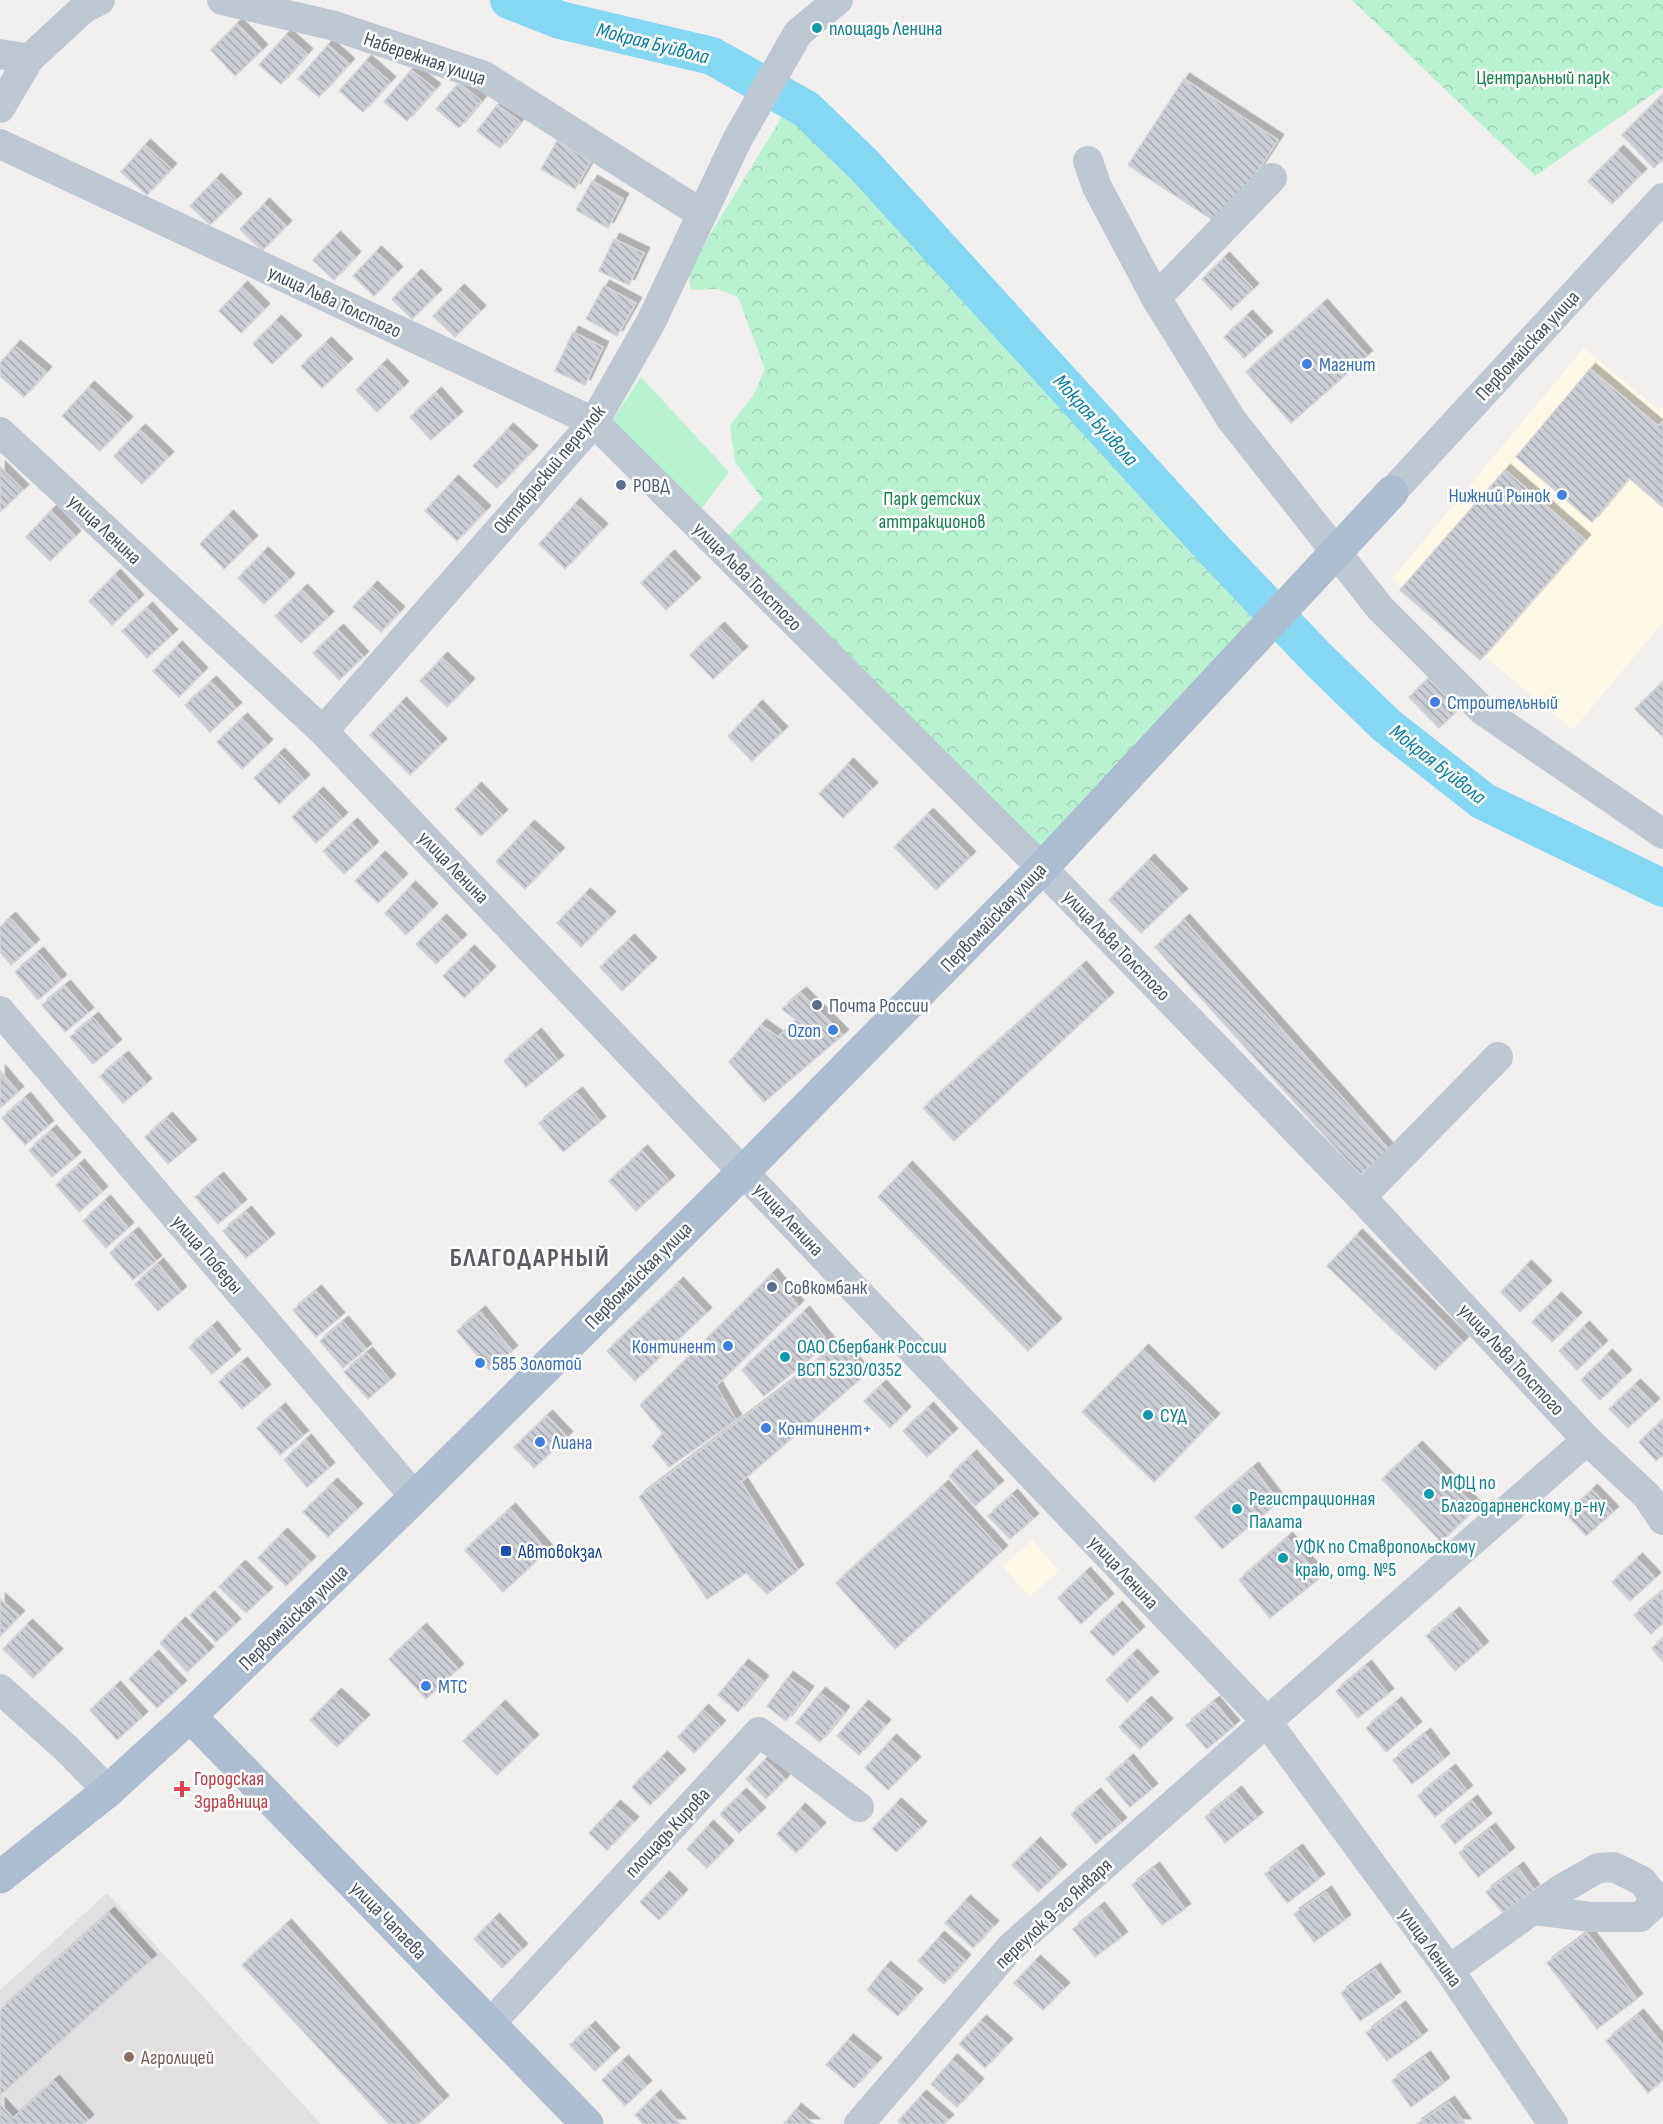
<svg xmlns="http://www.w3.org/2000/svg" width="1663" height="2124" font-family="'Sofia Sans Condensed',sans-serif">
  <defs>
    <pattern id="park-crowns" width="20" height="18" patternUnits="userSpaceOnUse" patternTransform="scale(1.5)"><rect width="20" height="18" fill="#b9f2d1"/><path d="M2 6a3 3 0 1 1 6 0M12 15a3 3 0 1 1 6 0" fill="none" stroke="#a0d1b6"/></pattern>
    <pattern id="building-back-hatch" width="6" height="6" patternUnits="userSpaceOnUse" patternTransform="scale(1.5)"><rect width="6" height="6" fill="#cacdd4"/><path d="M-1 5l2 2M0 0l6 6M5-1l2 2" fill="none" stroke="#a6a9af"/></pattern>
    <filter id="shadow"><feDropShadow dx="5.5" dy="-5.5" stdDeviation="0" flood-color="#0004"/></filter>
  </defs>
  <rect width="100%" height="100%" fill="#f1eeee"/>
  <g fill="#fdf7e6">
    <path d="M1584,348L1659,410L1663,406V622L1573,730L1392,579Z"/>
    <path d="M1032,1540L1059,1571L1029,1597L1003,1566Z"/>
  </g>
  <path fill="#e2dfe0" d="M107,1893L321,2124H0V1990Z"/>
  <path fill="#b9f2d1" d="M641,377L729,472L699,512L612,421Z"/>
  <g fill="url(#park-crowns)">
    <path d="M1352,0H1663V87L1535,176Z"/>
    <path d="M786,110L1262,610L1042,858L723,541L762,499L735,462L730,425L753,396L765,369L738,297L718,289L691,290L688,271Z"/>
  </g>
  <g fill="none" stroke-linecap="round" stroke-linejoin="round">
    <path stroke="#84d8f2" stroke-width="38" d="M509,0L560,20L712,56L806,109L864,165L1216,552L1318,659L1386,725L1483,801L1663,888"/>
  </g>
  <g fill="url(#building-back-hatch)" stroke="#d2d4da" stroke-width="1.5" filter="url(#shadow)">
    <path d="M237,24L262,50L235,76L211,50Z"/>
    <path d="M286,35L307,54L281,84L259,65Z"/>
    <path d="M328,45L349,64L319,97L298,79Z"/>
    <path d="M366,61L390,82L363,112L339,91Z"/>
    <path d="M411,70L435,89L407,121L384,102Z"/>
    <path d="M1184,79L1278,140L1222,226L1128,165Z"/>
    <path d="M459,83L481,101L459,128L436,109Z"/>
    <path d="M1663,94V159L1654,168L1622,135Z"/>
    <path d="M497,105L520,122L500,148L477,131Z"/>
    <path d="M557,141L591,161L575,189L541,169Z"/>
    <path d="M145,145L171,169L147,195L121,172Z"/>
    <path d="M1618,151L1641,174L1612,204L1588,181Z"/>
    <path d="M216,179L236,199L210,225L190,206Z"/>
    <path d="M592,181L623,199L608,228L576,210Z"/>
    <path d="M264,204L286,226L262,251L240,229Z"/>
    <path d="M335,237L355,257L334,280L313,260Z"/>
    <path d="M614,239L644,253L629,285L599,271Z"/>
    <path d="M376,252L397,272L374,296L353,276Z"/>
    <path d="M1224,258L1253,289L1231,310L1202,279Z"/>
    <path d="M416,275L436,295L412,319L392,299Z"/>
    <path d="M604,286L636,303L617,336L586,319Z"/>
    <path d="M242,287L264,309L241,333L219,311Z"/>
    <path d="M459,290L480,311L455,337L433,316Z"/>
    <path d="M1322,305L1367,356L1291,423L1246,372Z"/>
    <path d="M1247,316L1267,337L1244,358L1224,337Z"/>
    <path d="M276,321L296,341L272,364L253,344Z"/>
    <path d="M573,332L603,347L585,385L555,371Z"/>
    <path d="M326,343L347,364L322,388L301,366Z"/>
    <path d="M15,346L46,372L24,397L0,376V363Z"/>
    <path d="M382,365L403,387L377,412L356,390Z"/>
    <path d="M1590,369L1658,426L1663,421V507L1629,478L1592,522L1516,457Z"/>
    <path d="M89,387L127,422L100,451L62,416Z"/>
    <path d="M436,393L457,417L431,440L410,417Z"/>
    <path d="M508,429L532,451L497,488L473,466Z"/>
    <path d="M140,430L168,457L142,484L114,456Z"/>
    <path d="M0,467L23,490L0,512Z"/>
    <path d="M1505,470L1585,540L1480,660L1400,590Z"/>
    <path d="M453,481L485,511L457,541L425,511Z"/>
    <path d="M575,504L602,529L565,569L539,544Z"/>
    <path d="M51,511L75,536L50,561L26,537Z"/>
    <path d="M228,516L252,541L224,569L200,544Z"/>
    <path d="M263,553L289,579L264,604L238,578Z"/>
    <path d="M669,556L695,583L666,610L641,583Z"/>
    <path d="M115,575L138,600L112,625L89,601Z"/>
    <path d="M372,587L399,612L381,632L353,607Z"/>
    <path d="M302,590L328,617L301,643L275,616Z"/>
    <path d="M147,608L172,635L147,658L122,631Z"/>
    <path d="M719,628L742,652L713,679L690,655Z"/>
    <path d="M338,630L363,657L339,680L313,653Z"/>
    <path d="M177,647L202,673L179,697L153,671Z"/>
    <path d="M442,658L469,684L447,707L420,681Z"/>
    <path d="M1431,676L1461,707L1439,728L1409,697Z"/>
    <path d="M211,682L236,708L210,732L185,705Z"/>
    <path d="M1663,682V737L1635,709Z"/>
    <path d="M401,703L441,744L410,775L370,735Z"/>
    <path d="M757,706L782,732L752,761L728,736Z"/>
    <path d="M242,719L267,745L242,769L217,742Z"/>
    <path d="M279,754L304,780L279,804L254,778Z"/>
    <path d="M848,764L872,788L843,818L819,794Z"/>
    <path d="M476,788L502,815L481,836L455,809Z"/>
    <path d="M318,793L342,818L316,843L292,817Z"/>
    <path d="M928,814L970,857L936,890L894,847Z"/>
    <path d="M352,824L373,847L344,874L323,851Z"/>
    <path d="M529,826L559,853L525,889L496,862Z"/>
    <path d="M380,857L402,879L378,903L355,881Z"/>
    <path d="M1149,860L1182,894L1141,933L1109,900Z"/>
    <path d="M410,887L432,909L406,935L385,913Z"/>
    <path d="M585,894L610,917L581,947L557,923Z"/>
    <path d="M10,918L34,945L11,965L0,952V927Z"/>
    <path d="M441,920L461,940L436,964L416,944Z"/>
    <path d="M1184,920L1389,1150L1360,1175L1155,947Z"/>
    <path d="M629,940L651,963L622,991L600,967Z"/>
    <path d="M469,951L490,972L464,998L443,976Z"/>
    <path d="M38,953L61,980L38,1000L15,972Z"/>
    <path d="M1081,967L1108,998L954,1141L923,1108Z"/>
    <path d="M65,986L88,1013L65,1032L42,1005Z"/>
    <path d="M801,993L843,1035L764,1102L729,1062L761,1025L778,1037L796,1020L782,1009Z"/>
    <path d="M93,1018L116,1045L93,1064L70,1037Z"/>
    <path d="M536,1034L558,1061L526,1087L504,1061Z"/>
    <path d="M123,1057L146,1084L123,1103L100,1076Z"/>
    <path d="M0,1071L18,1092L0,1108Z"/>
    <path d="M577,1093L600,1122L563,1152L539,1123Z"/>
    <path d="M25,1098L48,1126L25,1145L2,1118Z"/>
    <path d="M167,1118L191,1145L168,1164L145,1137Z"/>
    <path d="M51,1131L75,1158L52,1177L29,1150Z"/>
    <path d="M642,1151L669,1181L636,1211L609,1181Z"/>
    <path d="M79,1165L102,1192L79,1212L56,1185Z"/>
    <path d="M907,1167L1056,1324L1028,1351L878,1197Z"/>
    <path d="M218,1178L241,1205L218,1224L195,1197Z"/>
    <path d="M105,1201L128,1228L106,1248L83,1221Z"/>
    <path d="M246,1212L269,1239L246,1258L223,1231Z"/>
    <path d="M133,1233L156,1261L133,1280L110,1253Z"/>
    <path d="M1357,1235L1463,1342L1435,1370L1327,1266Z"/>
    <path d="M158,1264L181,1292L158,1311L135,1284Z"/>
    <path d="M1526,1266L1546,1286L1520,1312L1501,1292Z"/>
    <path d="M772,1274L798,1306L716,1386L736,1420L669,1467L652,1446L663,1433L640,1405Z"/>
    <path d="M678,1283L706,1313L635,1381L607,1351Z"/>
    <path d="M316,1291L339,1318L316,1337L293,1310Z"/>
    <path d="M1556,1298L1576,1318L1552,1342L1532,1322Z"/>
    <path d="M480,1312L512,1351L489,1370L457,1331Z"/>
    <path d="M804,1312L829,1343L764,1396L742,1370Z"/>
    <path d="M343,1322L366,1349L343,1368L320,1341Z"/>
    <path d="M212,1327L235,1355L212,1374L189,1347Z"/>
    <path d="M1584,1327L1602,1346L1577,1370L1559,1351Z"/>
    <path d="M839,1345L865,1375L741,1482L798,1570L767,1594L746,1573L707,1599L639,1497Z"/>
    <path d="M1143,1350L1214,1419L1154,1482L1082,1412Z"/>
    <path d="M367,1353L390,1380L368,1399L344,1372Z"/>
    <path d="M1607,1355L1626,1375L1600,1400L1581,1380Z"/>
    <path d="M242,1363L265,1390L242,1409L219,1382Z"/>
    <path d="M1635,1385L1654,1404L1628,1428L1609,1409Z"/>
    <path d="M881,1386L905,1412L890,1428L864,1401Z"/>
    <path d="M928,1408L952,1434L927,1457L903,1431Z"/>
    <path d="M280,1409L303,1436L280,1455L257,1428Z"/>
    <path d="M547,1416L567,1437L534,1468L514,1447Z"/>
    <path d="M1663,1420V1455L1656,1461L1639,1442Z"/>
    <path d="M306,1440L329,1468L307,1487L284,1460Z"/>
    <path d="M1417,1447L1476,1508L1441,1542L1382,1479Z"/>
    <path d="M971,1456L998,1486L975,1506L949,1476Z"/>
    <path d="M1253,1468L1279,1502L1222,1549L1195,1517Z"/>
    <path d="M332,1484L357,1509L328,1537L303,1512Z"/>
    <path d="M943,1486L1002,1551L895,1649L836,1583Z"/>
    <path d="M1592,1490L1613,1512L1586,1536L1566,1514Z"/>
    <path d="M1012,1495L1033,1519L1010,1539L988,1516Z"/>
    <path d="M510,1509L547,1551L503,1592L465,1550Z"/>
    <path d="M282,1534L310,1562L286,1586L258,1558Z"/>
    <path d="M1287,1538L1320,1578L1270,1618L1239,1580Z"/>
    <path d="M1637,1559L1655,1578L1630,1601L1612,1582Z"/>
    <path d="M240,1566L267,1593L246,1613L219,1587Z"/>
    <path d="M1085,1573L1108,1599L1081,1624L1058,1598Z"/>
    <path d="M1662,1592L1663,1623L1651,1634L1634,1615Z"/>
    <path d="M209,1597L235,1624L216,1642L190,1615Z"/>
    <path d="M0,1599L19,1616L0,1636Z"/>
    <path d="M1117,1607L1139,1632L1113,1656L1090,1632Z"/>
    <path d="M1454,1613L1483,1647L1455,1671L1426,1636Z"/>
    <path d="M180,1623L208,1652L187,1672L160,1643Z"/>
    <path d="M27,1625L57,1654L33,1678L3,1649Z"/>
    <path d="M421,1629L458,1669L426,1699L389,1659Z"/>
    <path d="M1663,1639V1662L1652,1648Z"/>
    <path d="M1132,1655L1153,1677L1127,1702L1106,1680Z"/>
    <path d="M153,1656L181,1686L157,1708L129,1679Z"/>
    <path d="M743,1665L763,1681L738,1712L718,1695Z"/>
    <path d="M1366,1666L1388,1694L1358,1718L1336,1691Z"/>
    <path d="M788,1677L808,1692L786,1721L767,1706Z"/>
    <path d="M115,1687L142,1717L117,1740L90,1710Z"/>
    <path d="M820,1693L844,1712L820,1742L796,1723Z"/>
    <path d="M336,1694L364,1720L337,1747L310,1720Z"/>
    <path d="M1146,1702L1167,1724L1140,1749L1119,1727Z"/>
    <path d="M1214,1702L1234,1726L1207,1749L1186,1725Z"/>
    <path d="M1396,1703L1416,1727L1386,1752L1366,1728Z"/>
    <path d="M500,1706L533,1740L497,1775L463,1741Z"/>
    <path d="M863,1706L885,1725L859,1755L837,1736Z"/>
    <path d="M703,1710L720,1726L694,1753L678,1737Z"/>
    <path d="M1425,1734L1444,1759L1412,1784L1393,1760Z"/>
    <path d="M891,1740L915,1762L888,1790L865,1768Z"/>
    <path d="M662,1757L680,1775L650,1805L632,1787Z"/>
    <path d="M765,1760L785,1779L766,1799L746,1779Z"/>
    <path d="M1128,1760L1152,1789L1130,1807L1106,1779Z"/>
    <path d="M1450,1770L1467,1791L1435,1817L1418,1796Z"/>
    <path d="M1236,1792L1257,1818L1225,1843L1205,1817Z"/>
    <path d="M741,1794L760,1813L739,1833L720,1814Z"/>
    <path d="M1095,1794L1121,1823L1096,1844L1071,1814Z"/>
    <path d="M1472,1801L1486,1819L1455,1844L1441,1826Z"/>
    <path d="M896,1804L921,1827L896,1852L872,1829Z"/>
    <path d="M615,1806L633,1822L607,1850L589,1833Z"/>
    <path d="M800,1809L820,1828L796,1853L777,1834Z"/>
    <path d="M708,1826L728,1846L707,1868L687,1849Z"/>
    <path d="M1490,1829L1509,1853L1478,1877L1459,1853Z"/>
    <path d="M1035,1843L1061,1870L1038,1892L1012,1865Z"/>
    <path d="M1297,1850L1319,1879L1287,1903L1265,1874Z"/>
    <path d="M1154,1868L1185,1909L1162,1925L1132,1885Z"/>
    <path d="M1518,1868L1534,1890L1503,1913L1486,1892Z"/>
    <path d="M664,1877L682,1895L659,1920L640,1902Z"/>
    <path d="M1326,1892L1345,1920L1314,1942L1294,1914Z"/>
    <path d="M965,1901L993,1926L973,1948L945,1923Z"/>
    <path d="M1099,1908L1122,1937L1095,1957L1073,1929Z"/>
    <path d="M109,1913L151,1960L0,2095V2010Z"/>
    <path d="M494,1919L522,1949L502,1968L474,1939Z"/>
    <path d="M286,1925L443,2101L418,2124H389L242,1965Z"/>
    <path d="M1587,1933L1637,1999L1597,2029L1547,1963Z"/>
    <path d="M939,1937L965,1960L944,1984L918,1961Z"/>
    <path d="M1035,1961L1064,1988L1043,2010L1014,1983Z"/>
    <path d="M885,1967L917,1994L898,2016L867,1990Z"/>
    <path d="M1375,1969L1395,1997L1360,2021L1341,1993Z"/>
    <path d="M1400,2007L1422,2036L1387,2061L1366,2033Z"/>
    <path d="M1638,2015L1663,2045V2080L1648,2093L1606,2041Z"/>
    <path d="M981,2021L1007,2044L985,2068L959,2044Z"/>
    <path d="M590,2027L614,2053L595,2071L570,2045Z"/>
    <path d="M848,2040L876,2063L854,2088L826,2065Z"/>
    <path d="M1425,2057L1444,2083L1411,2107L1392,2081Z"/>
    <path d="M952,2060L978,2084L957,2107L931,2084Z"/>
    <path d="M623,2061L646,2086L625,2106L602,2080Z"/>
    <path d="M54,2081L88,2120L84,2124H0V2104L13,2118Z"/>
    <path d="M655,2096L680,2124H643L635,2115Z"/>
    <path d="M921,2096L948,2120L944,2124H902L898,2121Z"/>
    <path d="M1449,2102L1465,2124H1417Z"/>
    <path d="M796,2109L814,2124H784Z"/>
  </g>
  <g fill="none" stroke-linecap="round" stroke-linejoin="round">
    <g stroke="#bec8d2" stroke-width="30">
      <path d="M222,0L331,25L484,76L702,214"/>
      <path d="M0,54L29,59"/>
      <path d="M0,108L29,59L83,9L100,0"/>
      <path d="M0,144L594,422L1042,868L1361,1197"/>
      <path d="M1088,161L1097,187L1156,298"/>
      <path d="M1272,178L1156,298L1231,419L1380,608L1482,710L1663,834"/>
      <path d="M0,432L323,731L1267,1722L1449,1970L1553,2124"/>
      <path d="M1392,492L1663,198"/>
      <path d="M323,731L594,422L651,322L737,140L798,33L838,0"/>
      <path d="M0,1011L415,1497"/>
      <path d="M1498,1057L1361,1197L1587,1440L1647,1496L1663,1520"/>
      <path d="M0,1689L67,1749L108,1791"/>
      <path d="M1449,1970L1560,1890L1598,1868L1614,1867L1642,1881L1651,1892V1907L1640,1917H1591L1534,1910"/>
      <path d="M490,2024L759,1732L859,1807"/>
      <path d="M859,2124L1011,1947L1587,1440"/>
    </g>
    <g stroke="#acbdcf" stroke-width="33">
      <path d="M190,1716L587,2124"/>
      <path d="M0,1877L108,1791L190,1716L415,1497L744,1171L1042,868L1392,492"/>
    </g>
  </g>
  <g fill="#0f9aa8" stroke="#fff" stroke-width="2">
    <circle cx="817" cy="28" r="6"/>
    <circle cx="785" cy="1357" r="6"/>
    <circle cx="1148" cy="1415" r="6"/>
    <circle cx="1429" cy="1494" r="6"/>
    <circle cx="1237" cy="1509" r="6"/>
    <circle cx="1283" cy="1558" r="6"/>
  </g>
  <g fill="#3f7fe0" stroke="#fff" stroke-width="2">
    <circle cx="1307" cy="364" r="6"/>
    <circle cx="1562" cy="495" r="6"/>
    <circle cx="1435" cy="702" r="6"/>
    <circle cx="833" cy="1030" r="6"/>
    <circle cx="728" cy="1346" r="6"/>
    <circle cx="480" cy="1363" r="6"/>
    <circle cx="766" cy="1428" r="6"/>
    <circle cx="540" cy="1442" r="6"/>
    <circle cx="426" cy="1686" r="6"/>
  </g>
  <g fill="#5c6f8a" stroke="#fff" stroke-width="2">
    <circle cx="621" cy="485" r="6"/>
    <circle cx="817" cy="1005" r="6"/>
    <circle cx="772" cy="1287" r="6"/>
  </g>
  <rect fill="#1a4fb4" stroke="#fff" stroke-width="2" x="500" y="1545" width="12" height="12" rx="3"/>
  <path fill="#e0444e" stroke="#fff" stroke-width="2" d="M179 1780h6v6h6v6h-6v6h-6v-6h-6v-6h6z"/>
  <circle fill="#8d6e63" stroke="#fff" stroke-width="2" cx="129" cy="2057" r="6"/>
  <g text-anchor="middle" stroke-width="5" stroke-linejoin="round" paint-order="stroke">
    <g font-size="20" fill="#0d838f" stroke="#fff" text-anchor="start">
      <text x="829" y="35">площадь Ленина</text>
      <text x="797" y="1353">ОАО Сбербанк России<tspan x="797" dy="23">ВСП 5230/0352</tspan></text>
      <text x="1160" y="1422">СУД</text>
      <text x="1441" y="1489">МФЦ по<tspan x="1441" dy="23">Благодарненскому р-ну</tspan></text>
      <text x="1249" y="1505">Регистрационная<tspan x="1249" dy="23">Палата</tspan></text>
      <text x="1295" y="1553">УФК по Ставропольскому<tspan x="1295" dy="23">краю, отд. №5</tspan></text>
    </g>
    <g font-size="20" fill="#45515d" stroke="#fff">
      <text transform="translate(425 58) rotate(19)" y="7">Набережная улица</text>
      <text transform="translate(335 301) rotate(25)" y="7">улица Льва Толстого</text>
      <text transform="translate(1527 345) rotate(-47)" y="7">Первомайская улица</text>
      <text transform="translate(549 469) rotate(-50)" y="7">Октябрьский переулок</text>
      <text transform="translate(105 529) rotate(43)" y="7">улица Ленина</text>
      <text transform="translate(748 576) rotate(45)" y="7">улица Льва Толстого</text>
      <text transform="translate(454 867) rotate(46)" y="7">улица Ленина</text>
      <text transform="translate(993 917) rotate(-46)" y="7">Первомайская улица</text>
      <text transform="translate(1117 945) rotate(46)" y="7">улица Льва Толстого</text>
      <text transform="translate(789 1219) rotate(47)" y="7">улица Ленина</text>
      <text transform="translate(208 1254) rotate(49)" y="7">улица Победы</text>
      <text transform="translate(638 1275) rotate(-45)" y="7">Первомайская улица</text>
      <text transform="translate(1512 1359) rotate(47)" y="7">улица Льва Толстого</text>
      <text transform="translate(1124 1572) rotate(47)" y="7">улица Ленина</text>
      <text transform="translate(293 1617) rotate(-44)" y="7">Первомайская улица</text>
      <text transform="translate(667 1832) rotate(-47)" y="7">площадь Кирова</text>
      <text transform="translate(1053 1913) rotate(-43)" y="7">переулок 9-го Января</text>
      <text transform="translate(389 1920) rotate(46)" y="7">улица Чапаева</text>
      <text transform="translate(1431 1947) rotate(54)" y="7">улица Ленина</text>
    </g>
    <g font-size="20" fill="#11844d" stroke="#fff">
      <text x="1543" y="84">Центральный парк</text>
      <text x="932" y="505">Парк детских<tspan x="932" dy="23">аттракционов</tspan></text>
    </g>
    <g font-size="20" fill="#366cbe" stroke="#fff" text-anchor="start">
      <text x="1319" y="371">Магнит</text>
      <text x="1550" y="502" text-anchor="end">Нижний Рынок</text>
      <text x="1447" y="709">Строительный</text>
      <text x="821" y="1037" text-anchor="end">Ozon</text>
      <text x="716" y="1353" text-anchor="end">Континент</text>
      <text x="492" y="1370">585 Золотой</text>
      <text x="778" y="1435">Континент+</text>
      <text x="552" y="1449">Лиана</text>
      <text x="438" y="1693">МТС</text>
    </g>
    <g font-size="20" fill="#4e5e75" stroke="#fff" text-anchor="start">
      <text x="633" y="492">РОВД</text>
      <text x="829" y="1012">Почта России</text>
      <text x="784" y="1294">Совкомбанк</text>
    </g>
    <g font-size="20" fill="#164399" stroke="#fff" text-anchor="start">
      <text x="518" y="1558">Автовокзал</text>
    </g>
    <g font-size="20" fill="#be3a42" stroke="#fff" text-anchor="start">
      <text x="194" y="1785">Городская<tspan x="194" dy="23">Здравница</tspan></text>
    </g>
    <g font-size="20" fill="#785e54" stroke="#fff" text-anchor="start">
      <text x="141" y="2064">Агролицей</text>
    </g>
    <g font-size="21" font-style="italic" fill="#047ea3" stroke="#fff">
      <text transform="translate(653 43) rotate(14)" y="7">Мокрая Буйвола</text>
      <text transform="translate(1096 420) rotate(48)" y="7">Мокрая Буйвола</text>
      <text transform="translate(1438 764) rotate(38)" y="7">Мокрая Буйвола</text>
    </g>
    <g font-size="26" font-weight="bold" letter-spacing="1.5" fill="#5a5e64" stroke="#fff">
      <text x="530" y="1266">БЛАГОДАРНЫЙ</text>
    </g>
  </g>
</svg>
